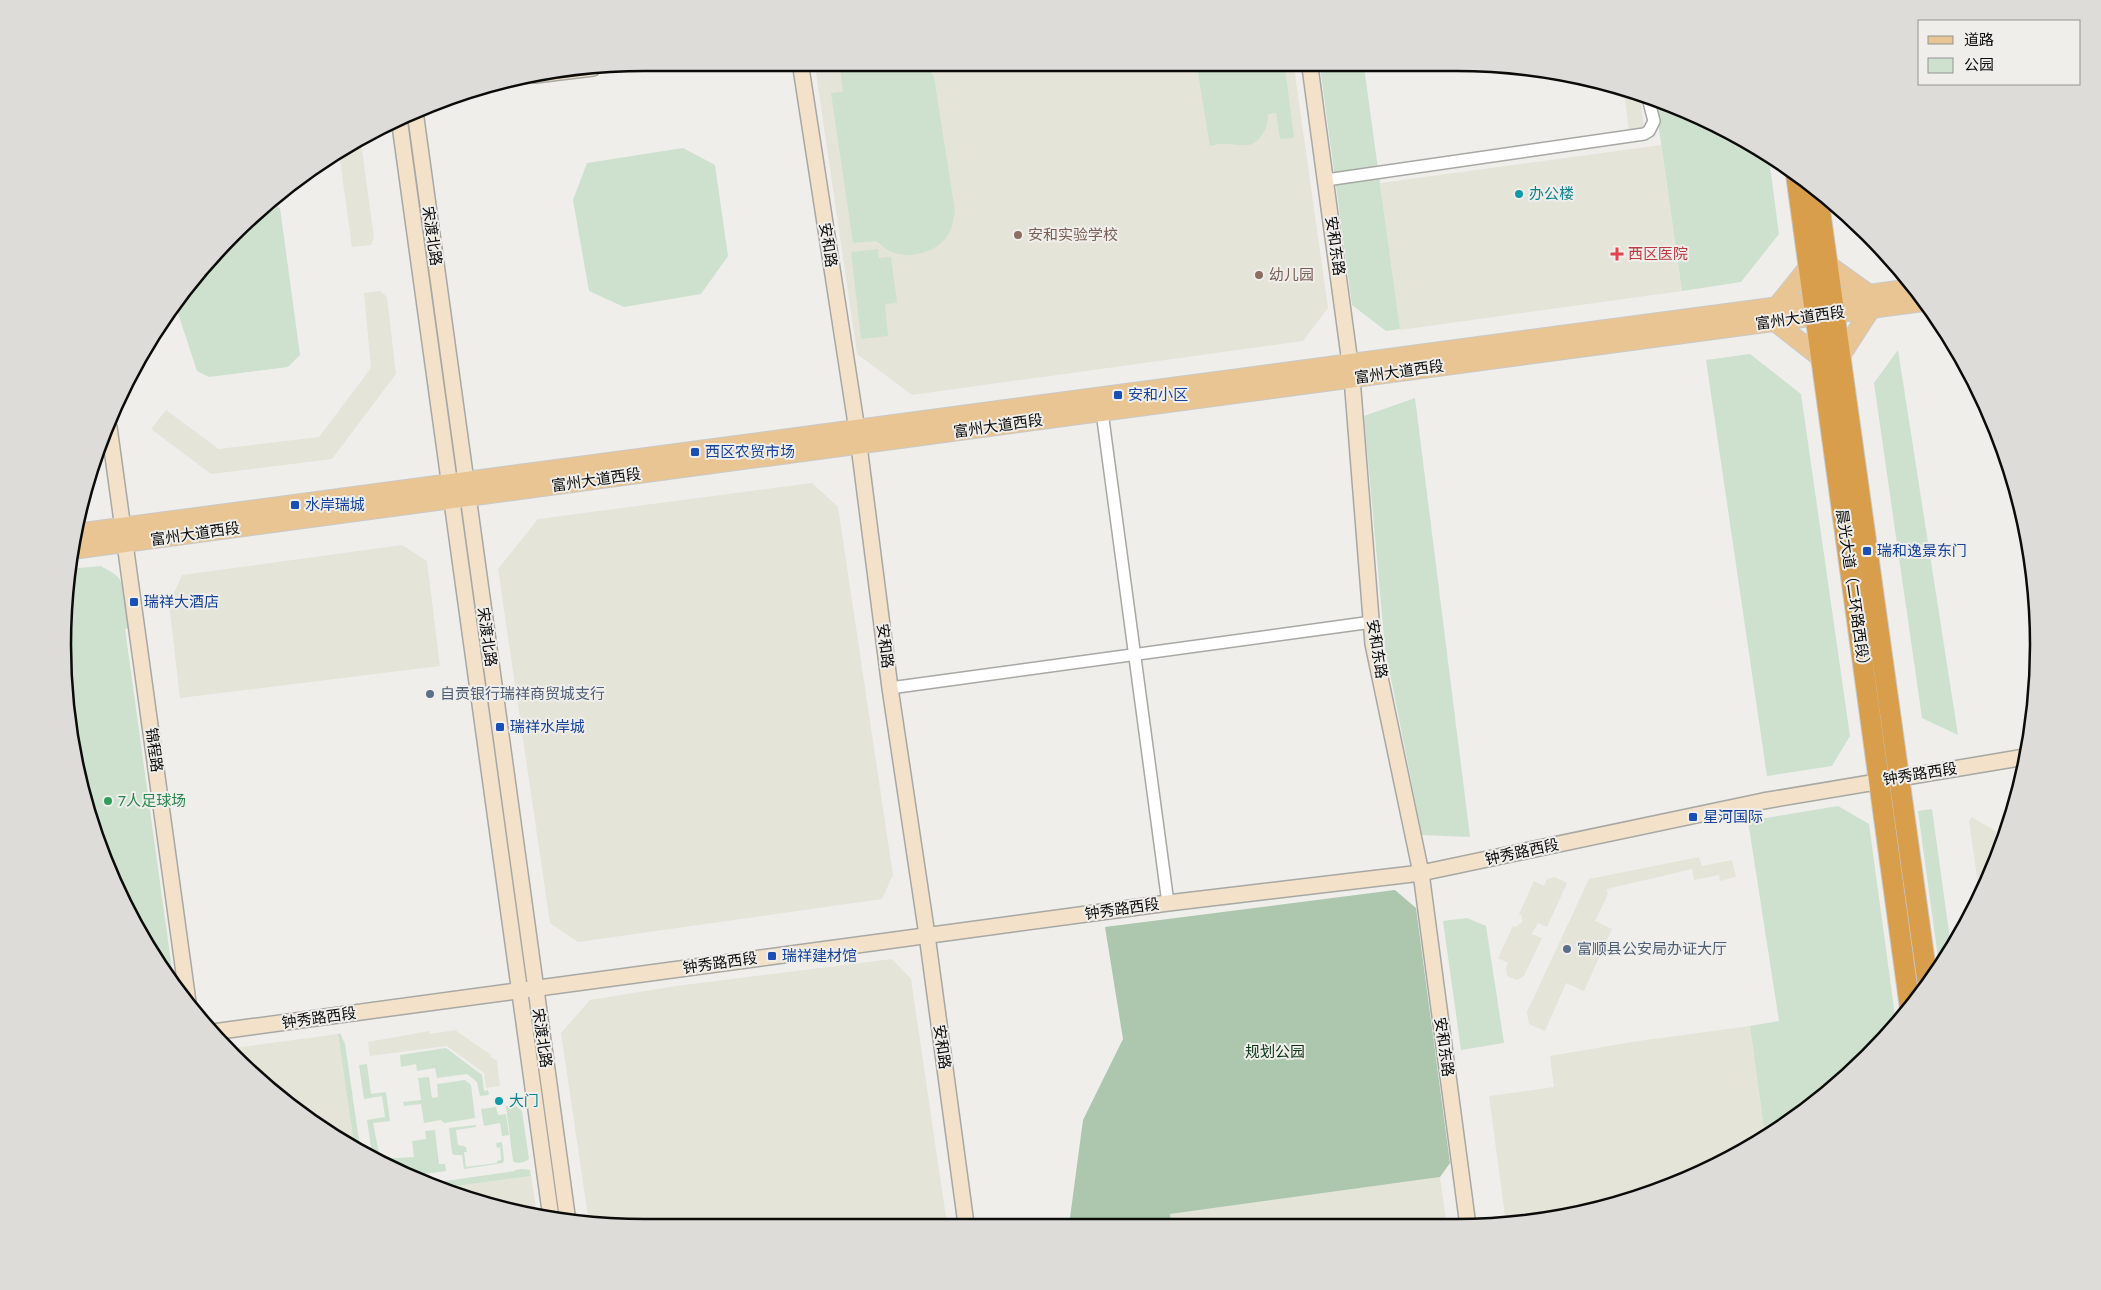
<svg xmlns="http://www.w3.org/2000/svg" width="2101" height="1290" font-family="Jost,'Noto Sans SC',sans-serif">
  <rect width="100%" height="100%" fill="#efeeeb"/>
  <g fill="#e5e4d9">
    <path d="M1294,67L1328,308L1303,341L912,395L857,354L816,73L821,68Z"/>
    <path d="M1624,92L1640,96L1644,129L1629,132Z"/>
    <path d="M359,140L361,142L374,238L371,245L352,247L339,153Z"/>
    <path d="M1661,145L1682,291L1400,330L1380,183Z"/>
    <path d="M380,291L387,297L396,374L332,459L211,474L151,429L166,410L219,449L319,437L371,368L364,293Z"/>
    <path d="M812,483L838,507L893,875L882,899L578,942L550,923L498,569L538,519Z"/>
    <path d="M402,545L427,561L440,666L180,698L169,604L182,575Z"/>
    <path d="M1972,817L1997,832L1995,835L1997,853L1980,898L1969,821Z"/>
    <path d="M1699,857L1702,866L1732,860L1736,877L1720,881L1719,875L1694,880L1692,869L1607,889L1608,894L1595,921L1612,929L1584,991L1566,983L1545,1031L1529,1024L1527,1012L1589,879Z"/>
    <path d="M1554,877L1567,883L1547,927L1538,923L1532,934L1542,938L1524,976L1517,980L1507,976L1506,968L1508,963L1498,958L1513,926L1517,927L1518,924H1521L1523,920L1521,919L1522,916L1519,914L1534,881L1544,886L1547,879Z"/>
    <path d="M892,959L911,979L947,1224L589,1223L561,1033L590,1000L676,986Z"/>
    <path d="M1750,1026L1765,1136L1747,1150L1643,1197L1506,1224L1489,1096L1554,1087L1550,1056L1638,1041Z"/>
    <path d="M455,1030L491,1055V1057L497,1061L500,1086L486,1088L484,1073L447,1046L370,1056L368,1042L429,1031L430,1034Z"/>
    <path d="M338,1034L354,1144L291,1107L227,1049Z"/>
    <path d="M531,1176L537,1214L442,1188Z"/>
    <path d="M1440,1177L1447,1226L1171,1225L1170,1214Z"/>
  </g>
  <g fill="#cde1ce">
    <path d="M928,67L934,77L955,212C953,221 952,230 946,238C934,253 909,259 892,252C886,250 881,244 876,241L853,243L831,93L843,92L840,69L854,68Z"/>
    <path d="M1197,67H1285L1294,138L1280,139L1276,113L1268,114C1268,120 1267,125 1265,130C1254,151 1244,144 1226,144C1221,143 1215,145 1210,146Z"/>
    <path d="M1320,67H1364L1400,329L1386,331L1352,305Z"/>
    <path d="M1655,101L1679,107L1769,159L1779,234L1741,282L1682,291Z"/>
    <path d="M683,148L715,165L728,256L701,294L624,307L589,291L573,200L587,163Z"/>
    <path d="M269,202L280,208L300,355L288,367L209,377L197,371L175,304L233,233Z"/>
    <path d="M878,249L879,258L891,257L897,303L885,304L888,336L861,339L851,252Z"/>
    <path d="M1898,350L1958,735L1922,718L1874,383Z"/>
    <path d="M1750,354L1801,394L1850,736L1832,766L1767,776L1706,360Z"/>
    <path d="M1415,398L1470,837L1422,835L1385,648L1364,416Z"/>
    <path d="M101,566C107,570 116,573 120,580C127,593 126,614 129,628L125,629L174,984L161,969L93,832L68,721L63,645L68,569Z"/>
    <path d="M1838,806L1869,824L1896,1023L1840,1083L1765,1136L1750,1026L1779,1021L1748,821Z"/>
    <path d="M1932,809L1951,947L1939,965L1918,811Z"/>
    <path d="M1467,918L1486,926L1504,1043L1461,1050L1443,921Z"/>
    <path d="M340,1033L345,1044L360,1147L354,1144L338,1034Z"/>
    <path d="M446,1048L482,1075L484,1091L488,1090L489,1095L480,1096L477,1082L467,1074L437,1078L435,1068L417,1071L416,1064L401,1067L400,1055Z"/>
    <path d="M367,1064L371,1094L386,1092L390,1121L373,1123L380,1159L372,1154L367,1120L385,1117L382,1096L364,1099L359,1065Z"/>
    <path d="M429,1077L432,1098L438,1097L437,1084L465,1080L471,1085L475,1118L444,1123L441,1120L424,1123L421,1104L404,1106L403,1102L421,1100L418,1078Z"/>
    <path d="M506,1106H516L522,1111L529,1159C525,1162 518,1165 513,1161Z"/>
    <path d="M496,1107L498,1115L506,1114L509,1135L502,1136L500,1123L484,1126L481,1109Z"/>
    <path d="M476,1125V1127L456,1130L458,1145L466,1147L467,1152H464L466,1167L497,1163V1161L501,1160L500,1147L497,1148L496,1143L502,1142L504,1160L503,1163L464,1169L462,1155H454L452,1153L449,1128Z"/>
    <path d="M435,1130L439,1164H445L446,1171L410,1176L381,1159L414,1157L412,1141L426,1139L425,1131Z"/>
    <path d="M522,1169L530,1170L531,1176L441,1188L424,1184L515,1171V1170Z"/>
  </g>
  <path fill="#acc7ae" d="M1395,890L1416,908L1450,1163L1440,1177L1170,1214L1171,1223L1158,1225H1069L1083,1120L1123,1039L1105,927Z"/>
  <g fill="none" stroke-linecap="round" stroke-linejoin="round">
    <defs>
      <g id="street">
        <path d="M1326,180L1644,134L1649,131L1654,121L1648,98"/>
        <path d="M1102,412L1168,903"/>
        <path d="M890,688L1372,622"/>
      </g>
      <g id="secondary">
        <path d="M1310,67L1352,378L1373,644L1421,873L1468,1226"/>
        <path d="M801,68L857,430L890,688L927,935L966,1224"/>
        <path d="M535,75L593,68"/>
        <path d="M415,111L568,1222"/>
        <path d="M399,118L551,1218"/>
        <path d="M109,427L188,1002"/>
        <path d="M213,1032L1168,903L1421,873L1763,801L2025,757"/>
      </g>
      <g id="primary">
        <path d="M1827,264L1869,294"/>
        <path d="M1777,306L1809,266"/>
        <path d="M1775,322L1821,358"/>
        <path d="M1840,357L1871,309"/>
        <path d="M76,533L1913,288"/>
        <path d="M72,550L1923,302"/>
      </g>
      <g id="highway">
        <path d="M1796,174L1910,1008"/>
        <path d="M1817,189L1928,985"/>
      </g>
    </defs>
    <use href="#street" stroke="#a7a7a4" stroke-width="14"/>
    <use href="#secondary" stroke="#a7a7a4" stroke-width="18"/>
    <use href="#primary" stroke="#c9c9c9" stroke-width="20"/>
    <use href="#highway" stroke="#c9c9c9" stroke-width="22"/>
    <use href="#street" stroke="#fff" stroke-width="11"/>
    <use href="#secondary" stroke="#f3e2c9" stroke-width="15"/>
    <use href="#primary" stroke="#e8c593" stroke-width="18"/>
    <use href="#highway" stroke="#d89e4b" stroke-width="20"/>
  </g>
  <g fill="#0f9aa8" stroke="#efeeeb" stroke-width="2">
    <circle cx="1519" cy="194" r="5"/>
    <circle cx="499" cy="1101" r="5"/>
  </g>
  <g fill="#8d6e63" stroke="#efeeeb" stroke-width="2">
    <circle cx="1018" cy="235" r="5"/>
    <circle cx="1259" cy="275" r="5"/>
  </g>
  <path fill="#e0444e" stroke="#efeeeb" stroke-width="2" d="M1614.5 246.5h5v5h5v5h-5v5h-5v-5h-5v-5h5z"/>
  <g fill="#1a4fb4" stroke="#efeeeb" stroke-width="2">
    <rect x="1113" y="390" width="10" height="10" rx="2.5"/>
    <rect x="690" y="447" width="10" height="10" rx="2.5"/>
    <rect x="290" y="500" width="10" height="10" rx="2.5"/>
    <rect x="1862" y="546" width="10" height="10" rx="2.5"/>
    <rect x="129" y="597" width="10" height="10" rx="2.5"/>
    <rect x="495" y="722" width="10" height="10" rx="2.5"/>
    <rect x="1688" y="812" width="10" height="10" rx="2.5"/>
    <rect x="767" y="951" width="10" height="10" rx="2.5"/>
  </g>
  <g fill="#5c6f8a" stroke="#efeeeb" stroke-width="2">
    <circle cx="430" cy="694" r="5"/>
    <circle cx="1567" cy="949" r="5"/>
  </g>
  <circle fill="#2e9e5b" stroke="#efeeeb" stroke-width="2" cx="108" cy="801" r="5"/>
  <g text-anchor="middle" stroke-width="4" stroke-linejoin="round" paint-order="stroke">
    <g font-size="15" fill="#0d838f" stroke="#efeeeb" text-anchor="start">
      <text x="1529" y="199">办公楼</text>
      <text x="509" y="1106">大门</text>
    </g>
    <g font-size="15" fill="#785e54" stroke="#efeeeb" text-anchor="start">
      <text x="1028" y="240">安和实验学校</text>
      <text x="1269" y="280">幼儿园</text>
    </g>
    <g font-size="15" fill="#0b0b0a" stroke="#efeeeb">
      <text transform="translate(432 236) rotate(82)" y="5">宋渡北路</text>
      <text transform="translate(828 245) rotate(81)" y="5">安和路</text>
      <text transform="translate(1335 246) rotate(82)" y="5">安和东路</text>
      <text transform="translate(1800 318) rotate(-8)" y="5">富州大道西段</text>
      <text transform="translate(1399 372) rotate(-8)" y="5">富州大道西段</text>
      <text transform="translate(998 426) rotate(-8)" y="5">富州大道西段</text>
      <text transform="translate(596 480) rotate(-8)" y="5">富州大道西段</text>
      <text transform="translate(195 534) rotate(-8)" y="5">富州大道西段</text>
      <text transform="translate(1853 591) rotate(82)" y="5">晨光大道（二环路西段）</text>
      <text transform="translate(487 637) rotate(82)" y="5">宋渡北路</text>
      <text transform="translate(885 646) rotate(83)" y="5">安和路</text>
      <text transform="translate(1377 649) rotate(81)" y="5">安和东路</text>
      <text transform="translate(154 750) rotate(82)" y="5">锦程路</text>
      <text transform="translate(1920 774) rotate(-9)" y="5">钟秀路西段</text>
      <text transform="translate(1522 852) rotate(-12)" y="5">钟秀路西段</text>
      <text transform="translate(1122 909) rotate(-8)" y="5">钟秀路西段</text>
      <text transform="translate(720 963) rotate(-8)" y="5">钟秀路西段</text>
      <text transform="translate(319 1018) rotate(-8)" y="5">钟秀路西段</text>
      <text transform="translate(542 1038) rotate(82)" y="5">宋渡北路</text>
      <text transform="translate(942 1047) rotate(82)" y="5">安和路</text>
      <text transform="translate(1444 1047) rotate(82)" y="5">安和东路</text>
    </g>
    <g font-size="15" fill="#be3a42" stroke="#efeeeb" text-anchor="start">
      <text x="1628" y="259">西区医院</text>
    </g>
    <g font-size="15" fill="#164399" stroke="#efeeeb" text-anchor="start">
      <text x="1128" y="400">安和小区</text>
      <text x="705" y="457">西区农贸市场</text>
      <text x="305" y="510">水岸瑞城</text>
      <text x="1877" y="556">瑞和逸景东门</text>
      <text x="144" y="607">瑞祥大酒店</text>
      <text x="510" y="732">瑞祥水岸城</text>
      <text x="1703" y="822">星河国际</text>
      <text x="782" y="961">瑞祥建材馆</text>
    </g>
    <g font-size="15" fill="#4e5e75" stroke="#efeeeb" text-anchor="start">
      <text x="440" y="699">自贡银行瑞祥商贸城支行</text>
      <text x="1577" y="954">富顺县公安局办证大厅</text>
    </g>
    <g font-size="15" fill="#27864d" stroke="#efeeeb" text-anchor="start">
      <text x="118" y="806">7人足球场</text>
    </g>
    <g font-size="15" fill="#093412" stroke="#efeeeb">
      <text x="1275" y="1057">规划公园</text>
    </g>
  </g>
  <path d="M0 0H2101V1290H0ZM645 71H1456A574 574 0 0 1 2030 645V645A574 574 0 0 1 1456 1219H645A574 574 0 0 1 71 645V645A574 574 0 0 1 645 71Z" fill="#dddcd9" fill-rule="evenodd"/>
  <path fill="none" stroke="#0b0b0a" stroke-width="2.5" d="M645 71H1456A574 574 0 0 1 2030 645V645A574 574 0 0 1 1456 1219H645A574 574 0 0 1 71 645V645A574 574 0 0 1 645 71Z"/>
  <rect x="1918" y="20" width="162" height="65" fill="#efeeeb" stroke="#949391"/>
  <rect x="1928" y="36" width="25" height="8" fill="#e8c593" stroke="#949391"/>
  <text x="1964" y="45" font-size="15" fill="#0b0b0a">道路</text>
  <rect x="1928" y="58" width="25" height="15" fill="#cde1ce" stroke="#949391"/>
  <text x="1964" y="70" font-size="15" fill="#0b0b0a">公园</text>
</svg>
